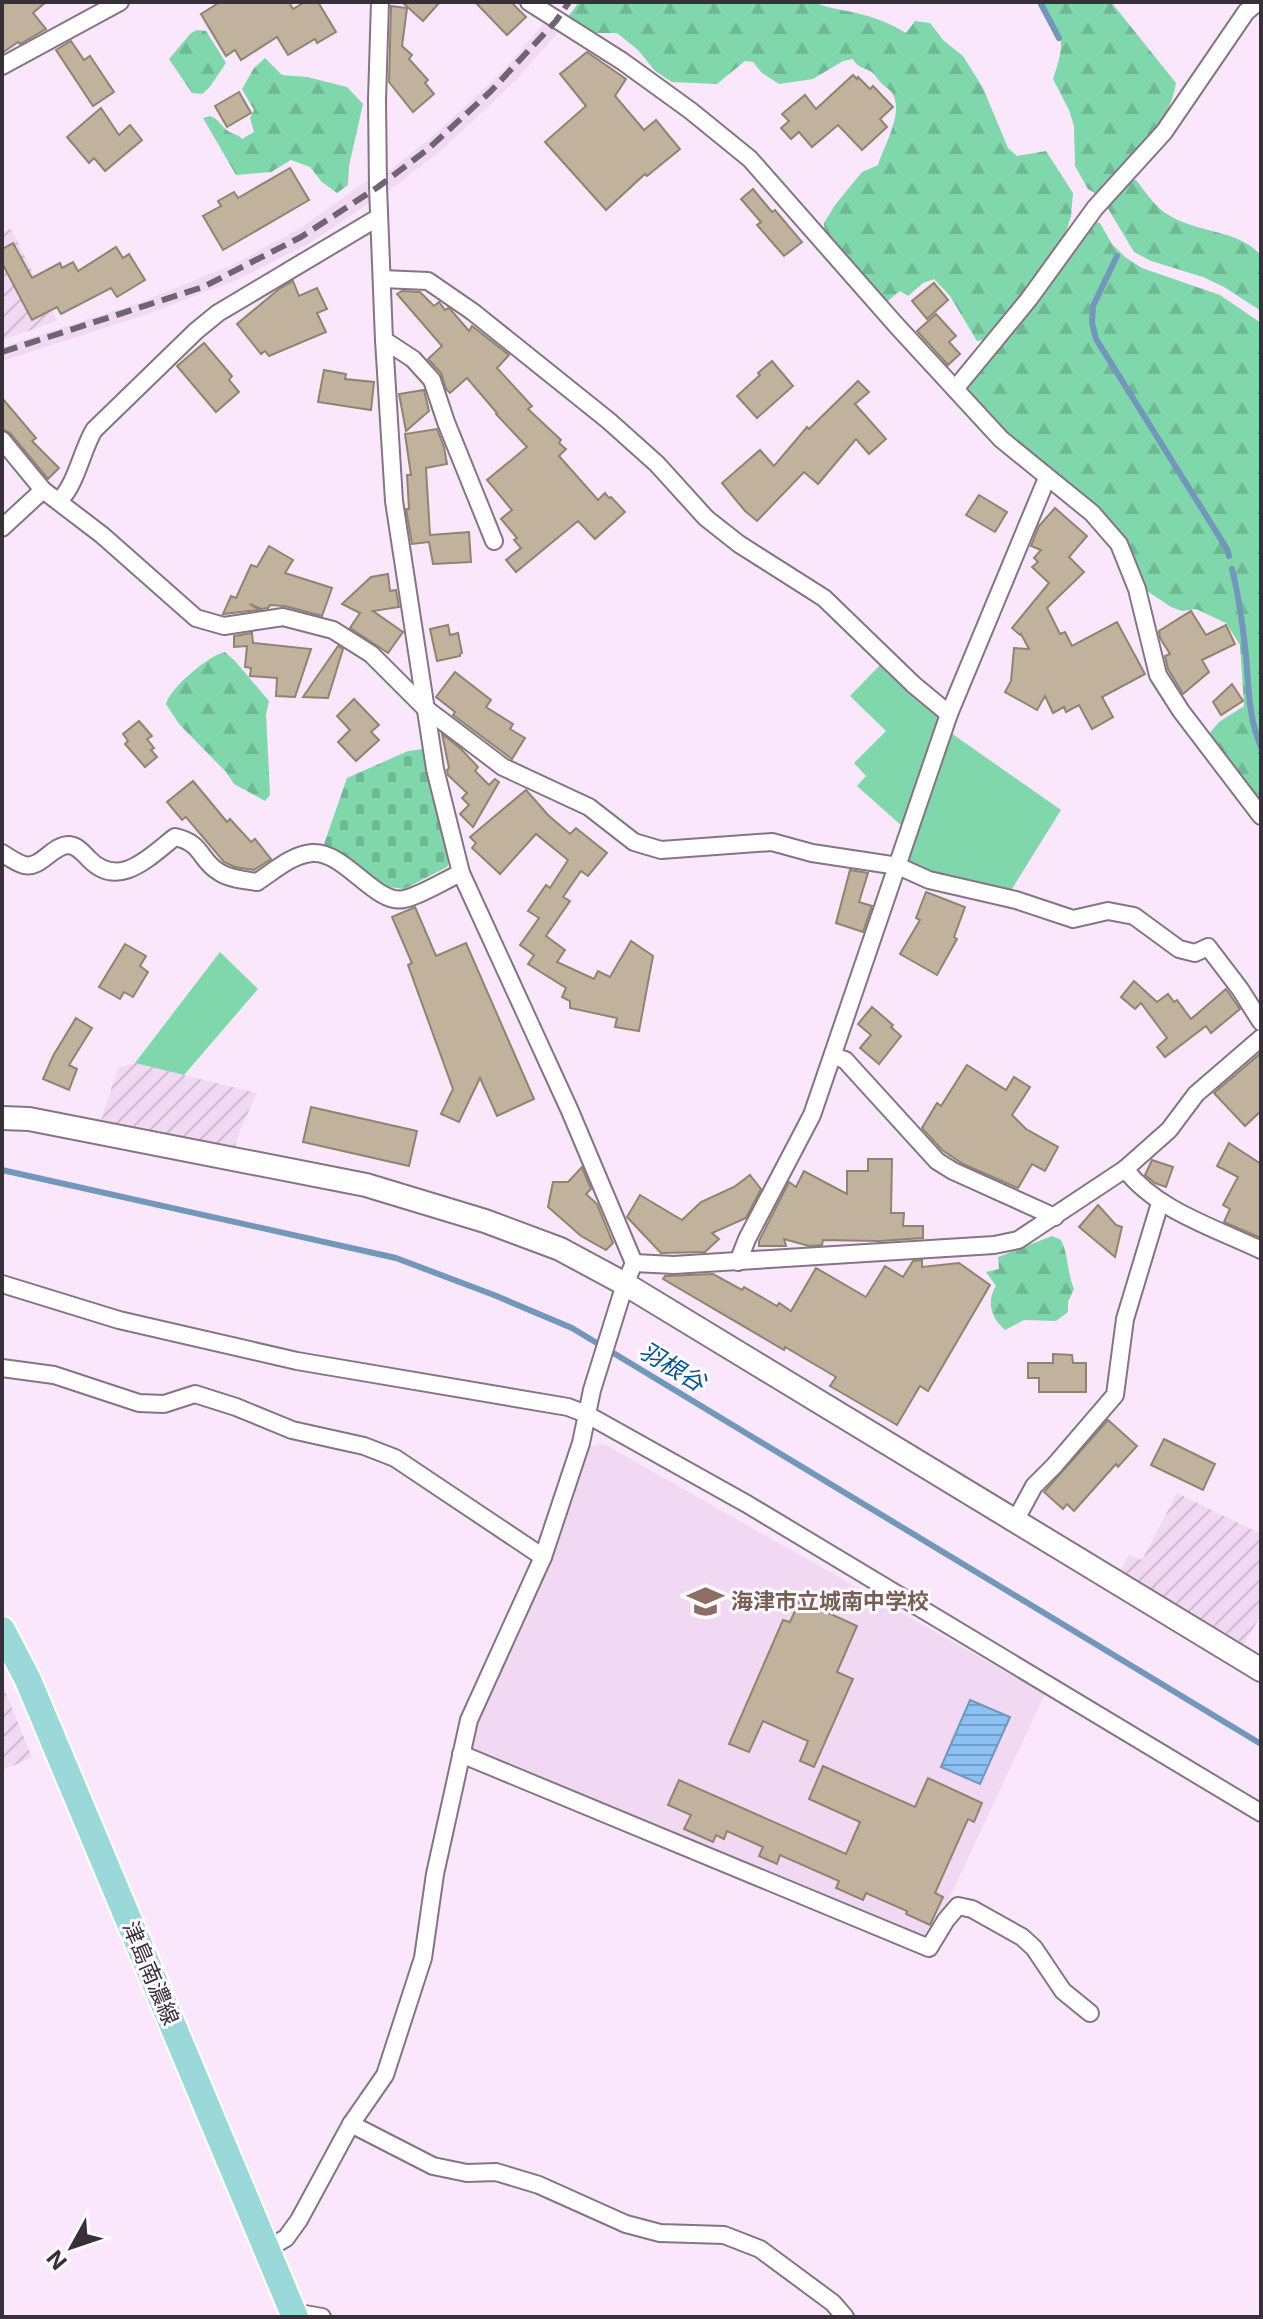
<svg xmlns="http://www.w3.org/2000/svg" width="1263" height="2319" font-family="Inter,'Noto Sans JP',sans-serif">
  <defs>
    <pattern id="industrial-furrows" width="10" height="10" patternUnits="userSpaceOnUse" patternTransform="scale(2)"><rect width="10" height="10" fill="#f2d9f3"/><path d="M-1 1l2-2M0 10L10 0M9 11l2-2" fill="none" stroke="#d0bbd1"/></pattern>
    <pattern id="forest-firs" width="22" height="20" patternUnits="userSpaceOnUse" patternTransform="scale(2)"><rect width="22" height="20" fill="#7fd7ab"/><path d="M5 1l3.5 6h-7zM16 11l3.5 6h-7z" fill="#6eb994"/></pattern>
    <pattern id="cemetery-stones" width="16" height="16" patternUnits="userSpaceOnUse" patternTransform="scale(2)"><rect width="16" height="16" fill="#7fd7ab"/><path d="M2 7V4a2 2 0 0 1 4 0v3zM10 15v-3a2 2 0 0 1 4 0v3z" fill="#6eb994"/></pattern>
    <pattern id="water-rules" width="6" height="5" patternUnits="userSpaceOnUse" patternTransform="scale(2)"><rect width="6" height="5" fill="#8cc2f3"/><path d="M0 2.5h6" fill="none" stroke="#739ec6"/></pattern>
  </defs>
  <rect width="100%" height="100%" fill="#fbe7fb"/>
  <g fill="#f2d9f3">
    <path d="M547,19L561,29L515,81L444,148L385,194L384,175L434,135L504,70Z"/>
    <path d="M372,177L374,200L308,244L239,279L145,315L2,361V347L141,302L230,266L299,229Z"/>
    <path d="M604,1444L1045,1694L930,1939L469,1752L478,1722L566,1509L586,1447Z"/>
  </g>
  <g fill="url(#industrial-furrows)">
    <path d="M11,229L57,321L2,340V233Z"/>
    <path d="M135,1063L257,1093L240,1130L235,1147L101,1120L118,1068Z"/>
    <path d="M1177,1493L1261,1534V1615L1244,1644L1120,1571L1129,1554L1142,1560Z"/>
    <path d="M2,1683L32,1758L2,1770Z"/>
  </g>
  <g fill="#7fd7ab">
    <path d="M883,662L942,716L903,827L857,786L866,776L854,763L886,731L850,696Z"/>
    <path d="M951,733L1061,810L1010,892L932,877L906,862Z"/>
    <path d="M220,952L258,989L184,1075L135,1063Z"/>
  </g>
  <g fill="url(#forest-firs)">
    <path d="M579,2H814C827,8 838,9 852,12C871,16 890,23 906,33L915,21L930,23L944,41L963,56L983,88L1008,148L1017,156L1046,151L1073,193L1071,216L1063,242L1023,294L983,340L977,341L950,296L934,279L923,283L908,296L900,291L884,304L825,238L824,223L835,205L862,172L878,165C884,146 902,116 894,97C892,90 886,88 881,83C880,82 875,75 873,73C865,67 858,69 853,59L843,61L813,79L779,84L762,73L753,62L745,61L717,84L672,82L655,71L638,50L617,33H587L568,17Z"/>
    <path d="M1043,2H1111L1176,83C1170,125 1127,164 1101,197L1088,189L1075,166L1074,126L1069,110L1053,79C1067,38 1062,40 1043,2Z"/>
    <path d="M197,30L206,31L226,63L209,88L202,94L192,93L169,59L191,33Z"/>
    <path d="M265,58L282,75L307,77L347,87L363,104L349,166L348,185L337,193L322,182L310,167L291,160L271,172L236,175L203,118L210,116C219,119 220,125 228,131C233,135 237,133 242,139L254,132L250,118L254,110L242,89L254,68Z"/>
    <path d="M1136,180C1145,191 1155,207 1167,214C1195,233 1238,229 1261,255V311L1224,287L1203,277L1151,261L1134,252L1107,207L1128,181Z"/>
    <path d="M1097,222L1100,223L1112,244L1125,257L1142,268L1220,295L1261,323V801L1208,735L1219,722L1244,706L1240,645L1226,623L1196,609L1182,611L1171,607L1141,587L1122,543L1006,435L961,388L1032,310Z"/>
    <path d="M225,652L235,661L269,701L266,714L270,795L265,801L234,784L226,772L179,724L166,704C170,688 209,655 225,652Z"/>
    <path d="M1052,1236L1061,1240C1069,1256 1067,1273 1074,1289L1068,1302V1312L1056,1321L1024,1320L1005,1330C991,1318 986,1302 996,1286L986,1272L999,1269L998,1257Z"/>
  </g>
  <path fill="url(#cemetery-stones)" d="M424,749L450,860L447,867L404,889L389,887L324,844L347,778L408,751Z"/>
  <path fill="url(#water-rules)" stroke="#7396bb" stroke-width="2" d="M970,1700L1010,1717L980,1784L941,1767Z"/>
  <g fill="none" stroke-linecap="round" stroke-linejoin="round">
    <g stroke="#7396bb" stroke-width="6">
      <path d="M1040,2L1059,38"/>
      <path d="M1117,256L1093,306L1092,323L1096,339L1227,549L1229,556"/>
      <path d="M1232,569C1239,597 1243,627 1246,656C1249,689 1248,716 1261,747"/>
      <path d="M2,1170L396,1258L494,1295L572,1328L1261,1744"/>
    </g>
  </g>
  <g fill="#c1b29d" stroke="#90836f" stroke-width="2">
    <path d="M2,2H46L33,13L46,29L20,44L18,42L2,53Z"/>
    <path d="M220,2H289L293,9L305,2H318L336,32L317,43L315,39L288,55L277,37L241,60L235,50L226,56L201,14Z"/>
    <path d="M402,2H440L423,21Z"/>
    <path d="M475,2H511L526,17L507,35Z"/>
    <path d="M391,6L407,8L402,46L412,55L409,59L428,80L425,83L434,94L413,112L389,82Z"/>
    <path d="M71,41L84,60L90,56L114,92L93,106L56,50Z"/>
    <path d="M587,52L626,79L615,96L644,130L656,120L680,149L647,176L645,174L606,210L545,142L586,106L560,74Z"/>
    <path d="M853,75L857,79L858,77L870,89L873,86L893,107L880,119L887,127L862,150L838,125L812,147L799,132L791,139L781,128L789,121L782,114L805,95L816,109Z"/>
    <path d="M239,92L251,113L227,127L215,106Z"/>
    <path d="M101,108L119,135L130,125L142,140L105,171L94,158L89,163L67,137Z"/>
    <path d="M290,168L309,200L223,250L203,216L221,206L218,201L234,192L238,198Z"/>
    <path d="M753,189L772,212L775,210L802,242L784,256L757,225L761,222L741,199Z"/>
    <path d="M13,243L32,278L60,263L62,268L73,262L78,271L116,247L123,258L129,254L145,280L117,297L111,288L61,314L57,307L32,320L2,263V249Z"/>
    <path d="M293,281L299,296L317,288L327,309L317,313L326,332L269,356L265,351L261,354L237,324L279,289Z"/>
    <path d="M934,283L948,300L927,319L912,301Z"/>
    <path d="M402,291L420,292L434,306L439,302L445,310L448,308L451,310L469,331L472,326L509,355L497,368L532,406L528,409L561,440L559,443L566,449L559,456L598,500L605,493L609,498L611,497L625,512L595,539L578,521L516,572L506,560L521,548L514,540L517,538L501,519L512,510L487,480L527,447L496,414L497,413L467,378L450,393L446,389L441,373L428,359L442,346L397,294Z"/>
    <path d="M936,314L956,336L949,342L960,354L948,365L917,331Z"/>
    <path d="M204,343L232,376L229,380L239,392L216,412L177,366Z"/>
    <path d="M772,361L793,386L757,418L737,396L760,375L758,373Z"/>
    <path d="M324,370L346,374L345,379L374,382L371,410L318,402Z"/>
    <path d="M858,381L869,392L855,404L886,439L869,454L856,439L818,484L804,472L757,521L745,511L722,483L760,450L774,466L807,427L809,429Z"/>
    <path d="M424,390L429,411L406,431L399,394Z"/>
    <path d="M2,398L36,438L32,441L59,468L48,479L10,433L2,429Z"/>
    <path d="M437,429L444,447L447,464L426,468L430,535L469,532L471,562L433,564L429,542L412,544L406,509H409L407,475H411L405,434Z"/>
    <path d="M979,495L1007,512L995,532L966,515Z"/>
    <path d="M1055,508L1087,536L1069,557L1084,572L1047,608L1060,634L1065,632L1072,646L1117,622L1145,674L1102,697L1113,717L1092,729L1079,705L1066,712L1064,707L1053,713L1045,696L1037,710L1005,692L1011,681L1014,648L1029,649L1021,634L1020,635L1012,628L1049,583L1032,567L1038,562L1034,558L1041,550L1031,546L1039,526Z"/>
    <path d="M269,546L293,560L285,573L332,588L322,616L285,606L270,605L268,608L261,609L250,604L259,610L223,614L231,596L236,598L251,565L257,567Z"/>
    <path d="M388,574L390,591L396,590L399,607L373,611L403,632L388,653L350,628L360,613L342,604L371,577Z"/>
    <path d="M1191,611L1206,635L1226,625L1235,644L1202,660L1209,672L1183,694L1168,669L1165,656L1170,654L1160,638L1159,631Z"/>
    <path d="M448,625L450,635L458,633L462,653L460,654V656L437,661L430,629Z"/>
    <path d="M252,633L253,643L311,649L295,697L276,696L277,678L250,676L251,668L245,667L247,646L234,647V636Z"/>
    <path d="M338,646L343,649L328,698L303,697Z"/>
    <path d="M455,672L491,700L486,707L513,724L510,729L525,738L512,759L453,715L455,712L436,697Z"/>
    <path d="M1232,684L1243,701L1221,715L1213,702Z"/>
    <path d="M354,699L379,725L371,732L379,740L356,761L338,742L350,730L337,716Z"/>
    <path d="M139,721L152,736L147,739L154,748L151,750L157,757L145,767L125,744L128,741L123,734Z"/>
    <path d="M442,734L460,748L478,767L475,771L489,785L495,779L499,782L473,827L460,814L469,805L462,798L467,793L448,775L447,770L449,768Z"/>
    <path d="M193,781L227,822L230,819L251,842L255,839L271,859L254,870L235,867L224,862L186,817L182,820L167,802Z"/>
    <path d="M526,790L548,815L570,834L576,828L607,853L588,876L581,871L563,897L570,901L546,936L565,950L557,962L594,979L598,971L610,977L631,941L653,956L639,1031L615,1027L617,1018L570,1008V1001L562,997L566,988L528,964L534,955L520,945L539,918L528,911L546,885L550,888L568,860L536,834L500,874L472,848L476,843L470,837Z"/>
    <path d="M850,870L868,873L859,902L872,906L863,932L836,923Z"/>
    <path d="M926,892L965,907L954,937L957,939L937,975L900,954L920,920L916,918Z"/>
    <path d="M415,907L436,956L466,943L534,1099L497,1116L480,1078L459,1122L441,1114L453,1089L408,965L412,963L392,917Z"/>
    <path d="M125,944L146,956L140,966L148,972L133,997L124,992L120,999L99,987Z"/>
    <path d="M1134,981L1157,1002L1168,994L1174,1002L1177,1000L1191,1019L1226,989L1240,1009L1211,1033L1206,1026L1165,1057L1157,1047L1167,1038L1141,1003L1135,1009L1121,997Z"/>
    <path d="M872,1007L893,1025L891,1027L901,1036L879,1064L860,1048L871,1035L858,1024Z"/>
    <path d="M76,1018L92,1028L69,1065L77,1069L69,1090L43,1079L53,1056Z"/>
    <path d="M1261,1053V1111L1245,1126L1214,1093Z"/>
    <path d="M967,1065L1006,1090L1014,1077L1030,1087L1012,1115L1026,1129L1058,1147L1045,1171L1032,1164L1018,1188L963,1164L942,1150L922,1128L937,1103L941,1106Z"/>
    <path d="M311,1107L417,1131L409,1166L303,1142Z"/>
    <path d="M1229,1143L1261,1164V1238L1224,1222L1230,1209L1223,1205L1238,1177L1217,1166Z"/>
    <path d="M868,1159H892L891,1213H904L903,1226H923V1238L880,1241L823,1240L822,1245L809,1246L784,1239L786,1246H759V1241L789,1182L796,1187L804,1171L847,1194V1171H868Z"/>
    <path d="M1152,1160L1173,1167L1166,1187L1155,1183L1145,1175Z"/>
    <path d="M582,1167L591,1189L586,1194L597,1204L613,1243L606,1250L581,1236L548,1207L553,1182H568Z"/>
    <path d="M750,1175L761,1189L746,1218L712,1233L719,1239L705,1252L661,1253L627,1217L640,1195L682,1220L701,1202L734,1187Z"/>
    <path d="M1098,1205L1116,1225L1122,1227L1115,1257L1079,1227Z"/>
    <path d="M922,1260V1267L959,1263L990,1285L928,1391L920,1386L897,1425L830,1386L836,1377L785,1347L784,1350L663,1279L665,1276L713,1274L742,1290L744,1287L777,1306L779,1303L791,1311L816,1268L866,1297L885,1266L903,1277L913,1261Z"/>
    <path d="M1053,1354L1072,1355L1073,1363H1086V1392H1039V1378H1028V1363H1053Z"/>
    <path d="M1108,1420L1137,1446L1118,1467L1116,1464L1074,1511L1067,1504L1063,1509L1044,1492Z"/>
    <path d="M1164,1439L1215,1464L1203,1490L1151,1465Z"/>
    <path d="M800,1600L857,1626L837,1672L853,1679L814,1767L800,1761L808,1741L763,1721L749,1752L729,1744L783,1620L790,1622Z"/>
    <path d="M823,1766L915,1807L928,1778L982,1803L974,1822L968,1819L935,1893L943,1897L930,1925L906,1914L907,1911L866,1893L863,1900L836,1888L839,1881L780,1855L777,1864L759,1856L763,1847L727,1831L724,1839L716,1835L713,1842L684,1829L691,1815L668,1805L679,1780L846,1854L860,1822L809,1799Z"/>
  </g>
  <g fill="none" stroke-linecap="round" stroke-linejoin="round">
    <defs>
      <g id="minor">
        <path d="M529,2L622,61L691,111L750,159L896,325L1001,439L1092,513L1119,544L1137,589L1158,675L1181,711L1261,816"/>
        <path d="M2,66L120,2"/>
        <path d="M382,279L428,281L473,312L609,421L657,464L706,518L739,544L824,598L914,685L949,714"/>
        <path d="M384,340L413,359L432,380L446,422L494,541"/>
        <path d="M955,389L1029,299L1095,208L1164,132L1246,12L1258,2"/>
        <path d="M2,440L43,490L102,535L196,618L224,626L283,617L333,630L371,654L425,708L503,767L589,807L634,842L661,850L772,842L812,853L898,866L929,880L1016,900L1073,919L1108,911L1134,916L1179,949L1195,953L1208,947L1240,989L1261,1022"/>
        <path d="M59,501C77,483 81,452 94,430L196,331L218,313L379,217"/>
        <path d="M2,528L43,490"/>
        <path d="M2,853C8,857 17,863 24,865C41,869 52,845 69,845C78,846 83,853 89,859C119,890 149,857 175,837C203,843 199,860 219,872C230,879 244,880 257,882C274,871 291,855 312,853C344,850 376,906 404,899C420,896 445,880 461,873"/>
        <path d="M833,1056L845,1060L937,1161L953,1171L1055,1217"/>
        <path d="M1125,1169C1156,1210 1215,1228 1261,1250"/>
        <path d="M738,1262L747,1239L812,1115L949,714L1047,478"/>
        <path d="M634,1263L674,1265L994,1245L1018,1240L1125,1169L1169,1130L1196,1094L1261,1038"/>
        <path d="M2,1284L119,1320L297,1361L568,1407L586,1414L747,1504L1261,1813"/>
        <path d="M2,1368L54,1375L139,1403L164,1404L195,1394L236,1407L292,1430L364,1446L395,1458L543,1557"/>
        <path d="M1015,1521L1034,1486L1054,1466L1115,1395L1125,1319L1160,1203"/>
        <path d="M461,1754L929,1948L946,1920L958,1906L972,1909L1022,1937L1034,1948L1063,1991L1090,2013"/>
        <path d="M351,2124L433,2166L467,2173L496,2172L539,2185L626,2224L660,2233L724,2235L760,2249L833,2303L845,2317"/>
        <path d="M267,2249L286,2238L299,2220L351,2124L385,2075L423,1958L435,1874L469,1720L543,1557L581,1443L592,1390L625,1284L634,1263L570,1111L461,873L435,769L394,501L384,340L378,187L377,100L380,2"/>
        <path d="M293,2312L322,2317"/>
      </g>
      <path id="tertiary" d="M2,1118L29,1119L366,1185L485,1221L560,1249L625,1284L1261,1670"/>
      <path id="primary" d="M2,1630L28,1680L295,2317"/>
    </defs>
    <use href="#minor" stroke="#857485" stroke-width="20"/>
    <use href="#tertiary" stroke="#857485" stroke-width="26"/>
    <use href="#primary" stroke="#fff" stroke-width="30"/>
    <use href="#minor" stroke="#fff" stroke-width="16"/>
    <use href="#tertiary" stroke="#fff" stroke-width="22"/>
    <use href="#primary" stroke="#9ad8d9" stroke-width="26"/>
    <path stroke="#706470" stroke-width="6" stroke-dasharray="16 8" stroke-linecap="butt" d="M2,352L203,287L301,237L378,187L428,149L491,91L556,21L569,2"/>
  </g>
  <defs>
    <symbol id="school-bare" viewBox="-9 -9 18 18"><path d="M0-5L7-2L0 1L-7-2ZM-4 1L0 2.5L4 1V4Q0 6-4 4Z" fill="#8d6e63" stroke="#fefafe" stroke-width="2.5" paint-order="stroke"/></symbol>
  </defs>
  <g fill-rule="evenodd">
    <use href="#school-bare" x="680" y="1576" width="51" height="51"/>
  </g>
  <g text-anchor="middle" stroke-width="6" stroke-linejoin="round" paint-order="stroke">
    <g font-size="22" font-weight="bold" fill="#785e54" stroke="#fefafe" text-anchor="start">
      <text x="731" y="1609">海津市立城南中学校</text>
    </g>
    <g font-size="22" fill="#383038" stroke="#fefafe">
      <text transform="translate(151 1973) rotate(67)" y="8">津島南濃線</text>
    </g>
    <g font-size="24" font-style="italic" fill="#05588f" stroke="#fefafe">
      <text transform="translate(672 1367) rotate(31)" y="8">羽根谷</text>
    </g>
  </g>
  <rect width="1263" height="2319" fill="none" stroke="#383038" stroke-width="8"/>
  <g transform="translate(72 2247) rotate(230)" stroke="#fefafe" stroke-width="6" paint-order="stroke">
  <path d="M0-6L14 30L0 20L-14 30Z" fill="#383038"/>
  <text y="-12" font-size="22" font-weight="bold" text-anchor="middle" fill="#383038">N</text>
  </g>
</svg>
